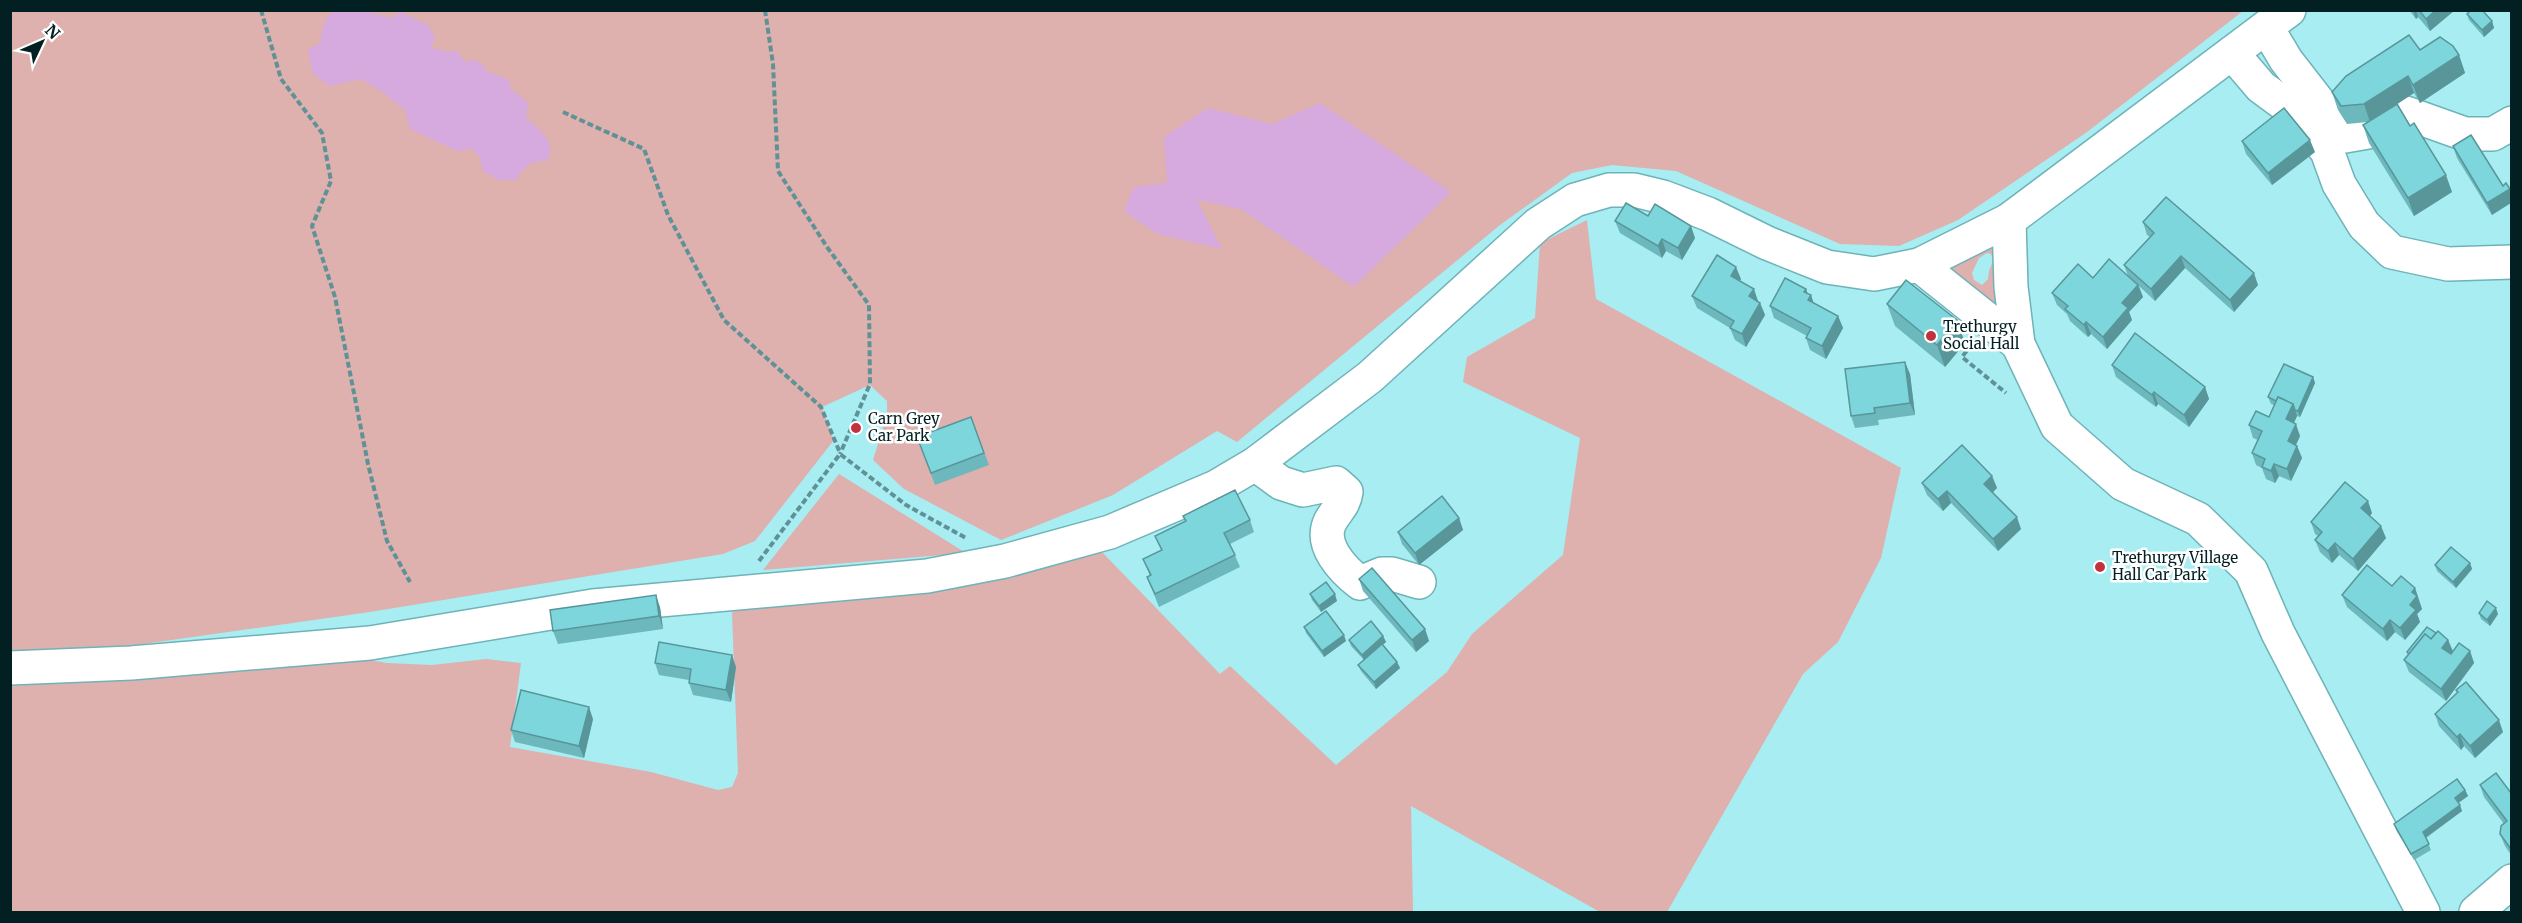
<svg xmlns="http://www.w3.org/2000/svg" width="2522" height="923" font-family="Merriweather,serif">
  <rect width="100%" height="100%" fill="#a7edf2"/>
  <g fill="#deb0ae" fill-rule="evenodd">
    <path d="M11,11H2243L2087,132L1958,220L1899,246L1840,244L1676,171L1612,165L1572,173L1500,225L1237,442L1217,431L1113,495L1001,540L904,489L873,460L887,415V401L870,385L822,407L834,440L755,541L723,554L370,612L101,650L11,654Z"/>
    <path d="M1587,220L1596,299L1901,468L1881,558L1838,642L1803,674L1667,912H1600L1411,806L1413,912H11L10,686L195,675L352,657L387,663L432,665L486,659L521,663L510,747L651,772L718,790L732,787L738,773L732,613L738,606L861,598L995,581L1100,550L1220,674L1230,666L1336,765L1447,672L1472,634L1563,555L1580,438L1463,382L1467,357L1535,318L1540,243Z"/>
    <path d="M1997,242L2001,311L1946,271ZM1987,253L1991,254L1993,261L1989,271L1988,279L1982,285L1974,280L1972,273L1979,258Z"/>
    <path d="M839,474L966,553L763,570Z"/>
  </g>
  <g fill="#d6aade">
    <path d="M335,10L364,11L391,18L401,12L428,25L435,38L431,48L451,52L455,50L466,62L473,60L483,64L486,71L509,80L510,88L528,103L526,118C540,130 557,142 547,161C530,160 525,166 516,180H499L483,171L479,156L472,149L457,151L410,129L405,110L381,91L360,79L330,86L313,74L308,50L320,43C323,29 322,20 335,10Z"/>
    <path d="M1320,103L1451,192L1354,287L1241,209L1197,200L1222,249L1157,234L1124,211L1134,187L1167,183L1164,137L1208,108L1272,124Z"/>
  </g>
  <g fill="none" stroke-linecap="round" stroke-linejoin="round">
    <defs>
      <g id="minor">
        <path d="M2267,28L2286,60L2345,136L2368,132L2406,113L2465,134H2493L2512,123"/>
        <path d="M2232,53L2261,87L2295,112L2327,151L2339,184L2364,225L2392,252L2448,264L2512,262"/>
        <path d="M2009,220L2011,287L2018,344L2057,426L2123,484L2198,519L2251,571L2278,633L2423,912"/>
        <path d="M1919,265L2018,344"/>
        <path d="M1255,464L1281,483L1303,490L1336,483L1346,492C1344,506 1336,510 1330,522C1319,545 1343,570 1360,583L1382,574H1392L1419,582"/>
        <path d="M10,668L131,663L370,643L593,606L927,576L1005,561L1110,532L1216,487L1255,464L1370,377L1538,224L1575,200L1609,190H1634L1663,197L1708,214L1767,243L1827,267L1874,274L1919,265L2009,220L2289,10"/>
        <path d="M2476,912L2512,881"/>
      </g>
    </defs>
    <use href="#minor" stroke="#6eb3b8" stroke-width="36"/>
    <g stroke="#5e9296" stroke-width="4" stroke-dasharray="6 3" stroke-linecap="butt">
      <path d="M261,10L281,79L322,133L331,181L312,226L335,297L368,464L387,541L410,582"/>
      <path d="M765,10L773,64L778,171L827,247L869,305L870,384L840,454"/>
      <path d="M563,112L644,149L668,215L724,320L821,407L840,453"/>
      <path d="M1972,344L1962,357L2006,393"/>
      <path d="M759,561L840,454L906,505L966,538"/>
    </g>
    <use href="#minor" stroke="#fff" stroke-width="33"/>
  </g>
  <g fill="#6cb8bd">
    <path d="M2409,10H2455L2430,31L2418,17L2416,19Z"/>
    <path d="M2467,14L2492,21L2494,28L2484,37L2469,20Z"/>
    <path d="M2420,50L2459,55L2465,73L2420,103L2414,93L2397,104L2452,192L2414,216L2369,143L2363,125L2368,122L2347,124L2338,110L2332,92Z"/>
    <path d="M2242,141L2315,152L2272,185L2246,154Z"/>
    <path d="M2453,146L2503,186L2492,215L2457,158Z"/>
    <path d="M1648,216L1695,238L1682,260L1666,251L1662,258L1620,233L1615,221Z"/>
    <path d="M2143,222L2258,285L2234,312L2185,268L2155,301L2139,286L2143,297L2129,312L2132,320L2107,349L2091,334L2088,337L2070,321L2067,314L2057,305L2052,293L2093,278L2128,276L2124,265L2150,237L2147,235Z"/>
    <path d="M1741,279L1740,281L1758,302L1760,303L1765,315L1746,347L1735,340L1730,328L1697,308L1692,296Z"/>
    <path d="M1806,289L1808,294L1811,295L1813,303L1838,316L1843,328L1826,359L1810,350L1806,338L1807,336L1774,318L1770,306Z"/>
    <path d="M1887,304L1965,343L1945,367L1895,326Z"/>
    <path d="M2112,365L2205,387L2209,399L2189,427L2158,404L2156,407L2116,377Z"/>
    <path d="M1910,374L1915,415L1878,420L1879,425L1855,428L1851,416Z"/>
    <path d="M2313,377L2315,383L2300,417L2297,416L2294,423L2300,436L2296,445L2297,446L2302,458L2291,481L2279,476L2275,483L2266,479L2262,468L2256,465L2252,453L2258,440L2253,438L2249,425L2269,417L2274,405L2271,404L2268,397Z"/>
    <path d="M971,417L989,465L935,485L917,437Z"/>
    <path d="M1992,476L1997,488L1993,492L2021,529L1998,551L1951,503L1943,511L1927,495L1922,483Z"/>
    <path d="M2372,513L2370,516L2386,538L2358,571L2339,555L2332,563L2320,552L2315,540L2318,536L2315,534L2311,522Z"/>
    <path d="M1183,516L1250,520L1254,532L1230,544L1240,567L1159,607L1147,577L1150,576L1143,559L1161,550L1155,536L1185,521Z"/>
    <path d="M1459,518L1463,530L1419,565L1402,544L1398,532Z"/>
    <path d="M2470,563L2472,569L2456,588L2437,571L2435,565Z"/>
    <path d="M1359,579L1425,629L1429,641L1416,652L1363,591Z"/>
    <path d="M2392,586L2415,588L2422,609L2417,614L2420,622L2405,640L2395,632L2387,641L2347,607L2342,595Z"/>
    <path d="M1310,594L1337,601L1321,612L1312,600Z"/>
    <path d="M660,607L663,629L558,644L553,631Z"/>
    <path d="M2479,613L2498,614L2490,626L2481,619Z"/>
    <path d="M1304,627L1346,641L1324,657L1306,633Z"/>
    <path d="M2436,633L2448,640L2453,651H2470L2474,663L2446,701L2409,672L2404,660L2408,655L2407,652Z"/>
    <path d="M1383,636L1386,642L1382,645L1397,662L1400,668L1376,689L1361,671L1358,665L1364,660L1351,646L1349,640Z"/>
    <path d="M655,663L736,667L731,702L693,695L689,683V680L659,675Z"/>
    <path d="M2456,690L2503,732L2475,758L2464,746L2461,750L2439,726L2435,714L2457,693Z"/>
    <path d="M593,719L584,758L515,742L511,730Z"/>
    <path d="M2480,785L2511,793V855L2505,846L2500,834L2504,824L2484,797Z"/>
    <path d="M2465,790L2468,796L2458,803L2462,811L2426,838L2431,850L2414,860L2396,830L2394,824Z"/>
  </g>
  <g fill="#58969a">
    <path d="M2413,10H2416L2418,17L2416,19Z"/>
    <path d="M2436,10H2455L2430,31L2426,19Z"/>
    <path d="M2492,21L2494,28L2484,37L2482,30Z"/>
    <path d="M2459,55L2465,73L2420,103L2413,85Z"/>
    <path d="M2408,76L2414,93L2370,122L2364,104Z"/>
    <path d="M2310,140L2315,152L2272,185L2268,173Z"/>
    <path d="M2446,175L2452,192L2414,216L2408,198Z"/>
    <path d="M2510,189L2511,194V203L2492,215L2487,203Z"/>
    <path d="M1691,226L1695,238L1682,260L1678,248Z"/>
    <path d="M1662,239L1666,251L1662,258L1658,246Z"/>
    <path d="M2181,256L2185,268L2155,301L2151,289Z"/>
    <path d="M1736,267L1741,279L1736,288L1731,276Z"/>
    <path d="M2254,273L2258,285L2234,312L2230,300Z"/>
    <path d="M2138,285L2143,297L2129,312L2132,320L2107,349L2103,337L2122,303Z"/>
    <path d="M1754,289L1758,301L1754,309L1749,296Z"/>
    <path d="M1806,289L1809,298L1811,295L1815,307L1812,312L1804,292Z"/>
    <path d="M1760,303L1765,315L1746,347L1742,334Z"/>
    <path d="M1838,316L1843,328L1826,359L1822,346Z"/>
    <path d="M1957,320L1965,343L1945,367L1937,345Z"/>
    <path d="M2086,322L2091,334L2088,337L2084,325Z"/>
    <path d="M1905,362L1910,374L1915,415L1910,403Z"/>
    <path d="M2313,377L2315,383L2300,417L2298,411Z"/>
    <path d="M2205,387L2209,399L2189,427L2184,415Z"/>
    <path d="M2154,392L2158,404L2156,407L2152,395Z"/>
    <path d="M2293,404L2297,416L2290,431L2286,419Z"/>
    <path d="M2296,424L2300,436L2292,453L2288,441Z"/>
    <path d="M2297,446L2302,458L2291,481L2287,469Z"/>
    <path d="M2274,464L2279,476L2275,483L2271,471Z"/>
    <path d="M1992,476L1997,488L1989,496L1984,484Z"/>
    <path d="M1947,491L1951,503L1943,511L1938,499Z"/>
    <path d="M2368,501L2372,513L2366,521L2361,508Z"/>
    <path d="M2017,517L2021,529L1998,551L1993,539Z"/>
    <path d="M1459,518L1463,530L1419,565L1415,553Z"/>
    <path d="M2381,526L2386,538L2358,571L2353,559Z"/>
    <path d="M2335,543L2339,555L2332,563L2328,551Z"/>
    <path d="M2470,563L2472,569L2456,588L2453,582Z"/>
    <path d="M2415,588L2422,609L2417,614L2420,622L2405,640L2400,628L2410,605L2412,592Z"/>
    <path d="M1335,594L1337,601L1321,612L1319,606Z"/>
    <path d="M656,595L660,607L663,629L659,616Z"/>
    <path d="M2496,608L2498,614L2490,626L2487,620Z"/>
    <path d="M2390,620L2395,632L2387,641L2383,629Z"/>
    <path d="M1425,629L1429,641L1416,652L1412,640Z"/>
    <path d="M1344,635L1346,641L1324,657L1322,651Z"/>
    <path d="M1383,636L1386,642L1364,661L1362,655Z"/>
    <path d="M2448,640L2453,652L2447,660L2442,648Z"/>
    <path d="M2470,651L2474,663L2446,701L2441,689Z"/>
    <path d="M732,655L736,667L731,702L726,690Z"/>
    <path d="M1397,662L1400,668L1376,689L1374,682Z"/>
    <path d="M589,707L593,719L584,758L579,746Z"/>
    <path d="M2499,720L2503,732L2475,758L2470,746Z"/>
    <path d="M2460,734L2464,746L2461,750L2457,737Z"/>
    <path d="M2465,790L2468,796L2457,804L2455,798Z"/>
    <path d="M2460,805L2462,811L2425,838L2423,832Z"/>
  </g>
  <g fill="#7dd6dc" stroke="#58969a" stroke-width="1.5">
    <path d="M2419,10H2436L2426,19Z"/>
    <path d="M2471,10H2482L2492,21L2482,30L2467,14Z"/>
    <path d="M2409,35L2420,50L2440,37L2453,46L2459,55L2413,85L2408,76L2364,104L2341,106L2332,92L2346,76Z"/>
    <path d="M2397,104L2410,126L2414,123L2446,175L2408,198L2363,125Z"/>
    <path d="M2284,108L2310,140L2268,173L2242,141Z"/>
    <path d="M2471,135L2503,186L2506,183L2510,189L2487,203L2453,146Z"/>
    <path d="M2166,197L2254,273L2230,300L2181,256L2151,289L2124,265L2154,233L2143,222Z"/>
    <path d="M1626,203L1648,216L1655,204L1691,226L1678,248L1662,239L1658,246L1615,221Z"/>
    <path d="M1717,255L1736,267L1731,276L1754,289L1749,296L1760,303L1742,334L1730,328L1734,321L1692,296Z"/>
    <path d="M2109,259L2138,285L2122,303L2128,308L2103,337L2086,322L2084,325L2065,309L2068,306L2052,293L2078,264L2093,278Z"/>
    <path d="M1785,278L1806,289L1804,292L1811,295L1808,300L1838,316L1822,346L1806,338L1811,328L1770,306Z"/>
    <path d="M1906,280L1957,320L1937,345L1887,304Z"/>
    <path d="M2135,333L2205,387L2184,415L2154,392L2152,395L2112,365Z"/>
    <path d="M1905,362L1910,403L1874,408L1875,413L1851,416L1845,369Z"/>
    <path d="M2284,364L2313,377L2298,411L2295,410L2293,404L2278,397L2276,401L2268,397Z"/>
    <path d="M2278,397L2293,404L2286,419L2296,424L2288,441L2297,446L2287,469L2274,464L2271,471L2262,467L2265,459L2252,453L2262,431L2249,425L2256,411L2269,417Z"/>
    <path d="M971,417L984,453L931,473L917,437Z"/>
    <path d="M1962,445L1992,476L1984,484L2017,517L1993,539L1947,491L1938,499L1922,483Z"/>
    <path d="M2345,482L2368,501L2361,508L2381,526L2353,559L2335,543L2328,551L2315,540L2322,532L2311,522Z"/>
    <path d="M1235,490L1250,520L1224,533L1235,555L1155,594L1147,577L1151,575L1143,559L1162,550L1155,536L1186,521L1183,516Z"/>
    <path d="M1442,496L1459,518L1415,553L1398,532Z"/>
    <path d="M2451,547L2470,563L2453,582L2435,565Z"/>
    <path d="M2367,565L2392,586L2401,576L2415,588L2412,592L2417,596L2410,605L2416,610L2400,628L2390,620L2383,629L2342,595Z"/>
    <path d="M1372,568L1425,629L1412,640L1359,579Z"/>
    <path d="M1326,582L1335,594L1319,606L1310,594Z"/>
    <path d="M656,595L659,616L553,631L550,610Z"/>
    <path d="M2487,601L2496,608L2487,620L2479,613Z"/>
    <path d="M1326,611L1344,635L1322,651L1304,627Z"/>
    <path d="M1371,621L1383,636L1362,655L1349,640Z"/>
    <path d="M2427,627L2436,633L2431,639L2425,634L2409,654L2407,652Z"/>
    <path d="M2438,631L2448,640L2442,648L2451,654L2459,643L2470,651L2441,689L2404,660L2425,634L2431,639Z"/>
    <path d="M659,642L732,655L726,690L689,683L691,669L655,663Z"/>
    <path d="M1382,644L1397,662L1374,682L1358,665Z"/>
    <path d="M2466,682L2499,720L2470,746L2460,734L2457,737L2435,714L2458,692L2456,690Z"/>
    <path d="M521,690L589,707L579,746L511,730Z"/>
    <path d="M2496,773L2511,793V849L2500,834L2501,826L2507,821L2480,785Z"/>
    <path d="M2457,779L2465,790L2455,798L2460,805L2423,832L2429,844L2411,854L2394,824Z"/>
  </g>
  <g fill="#c2323d" stroke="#fff" stroke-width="2">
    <circle cx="1931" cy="336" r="6"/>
    <circle cx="856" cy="428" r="6"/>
    <circle cx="2100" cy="567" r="6"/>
  </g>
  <g text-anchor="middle" stroke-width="5" stroke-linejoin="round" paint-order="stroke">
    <g font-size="15" fill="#021f21" stroke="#fff" text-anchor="start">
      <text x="1943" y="332">Trethurgy<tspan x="1943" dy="17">Social Hall</tspan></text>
      <text x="868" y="424">Carn Grey<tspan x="868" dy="17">Car Park</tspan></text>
      <text x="2112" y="563">Trethurgy Village<tspan x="2112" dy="17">Hall Car Park</tspan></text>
    </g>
  </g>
  <rect width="2522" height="923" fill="none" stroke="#021f21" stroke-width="24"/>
  <g transform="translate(42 42) rotate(46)" stroke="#ffffff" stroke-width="4.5" paint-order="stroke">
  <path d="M0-4.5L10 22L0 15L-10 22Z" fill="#021f21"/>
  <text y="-9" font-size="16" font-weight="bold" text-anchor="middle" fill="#021f21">N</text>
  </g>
</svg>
